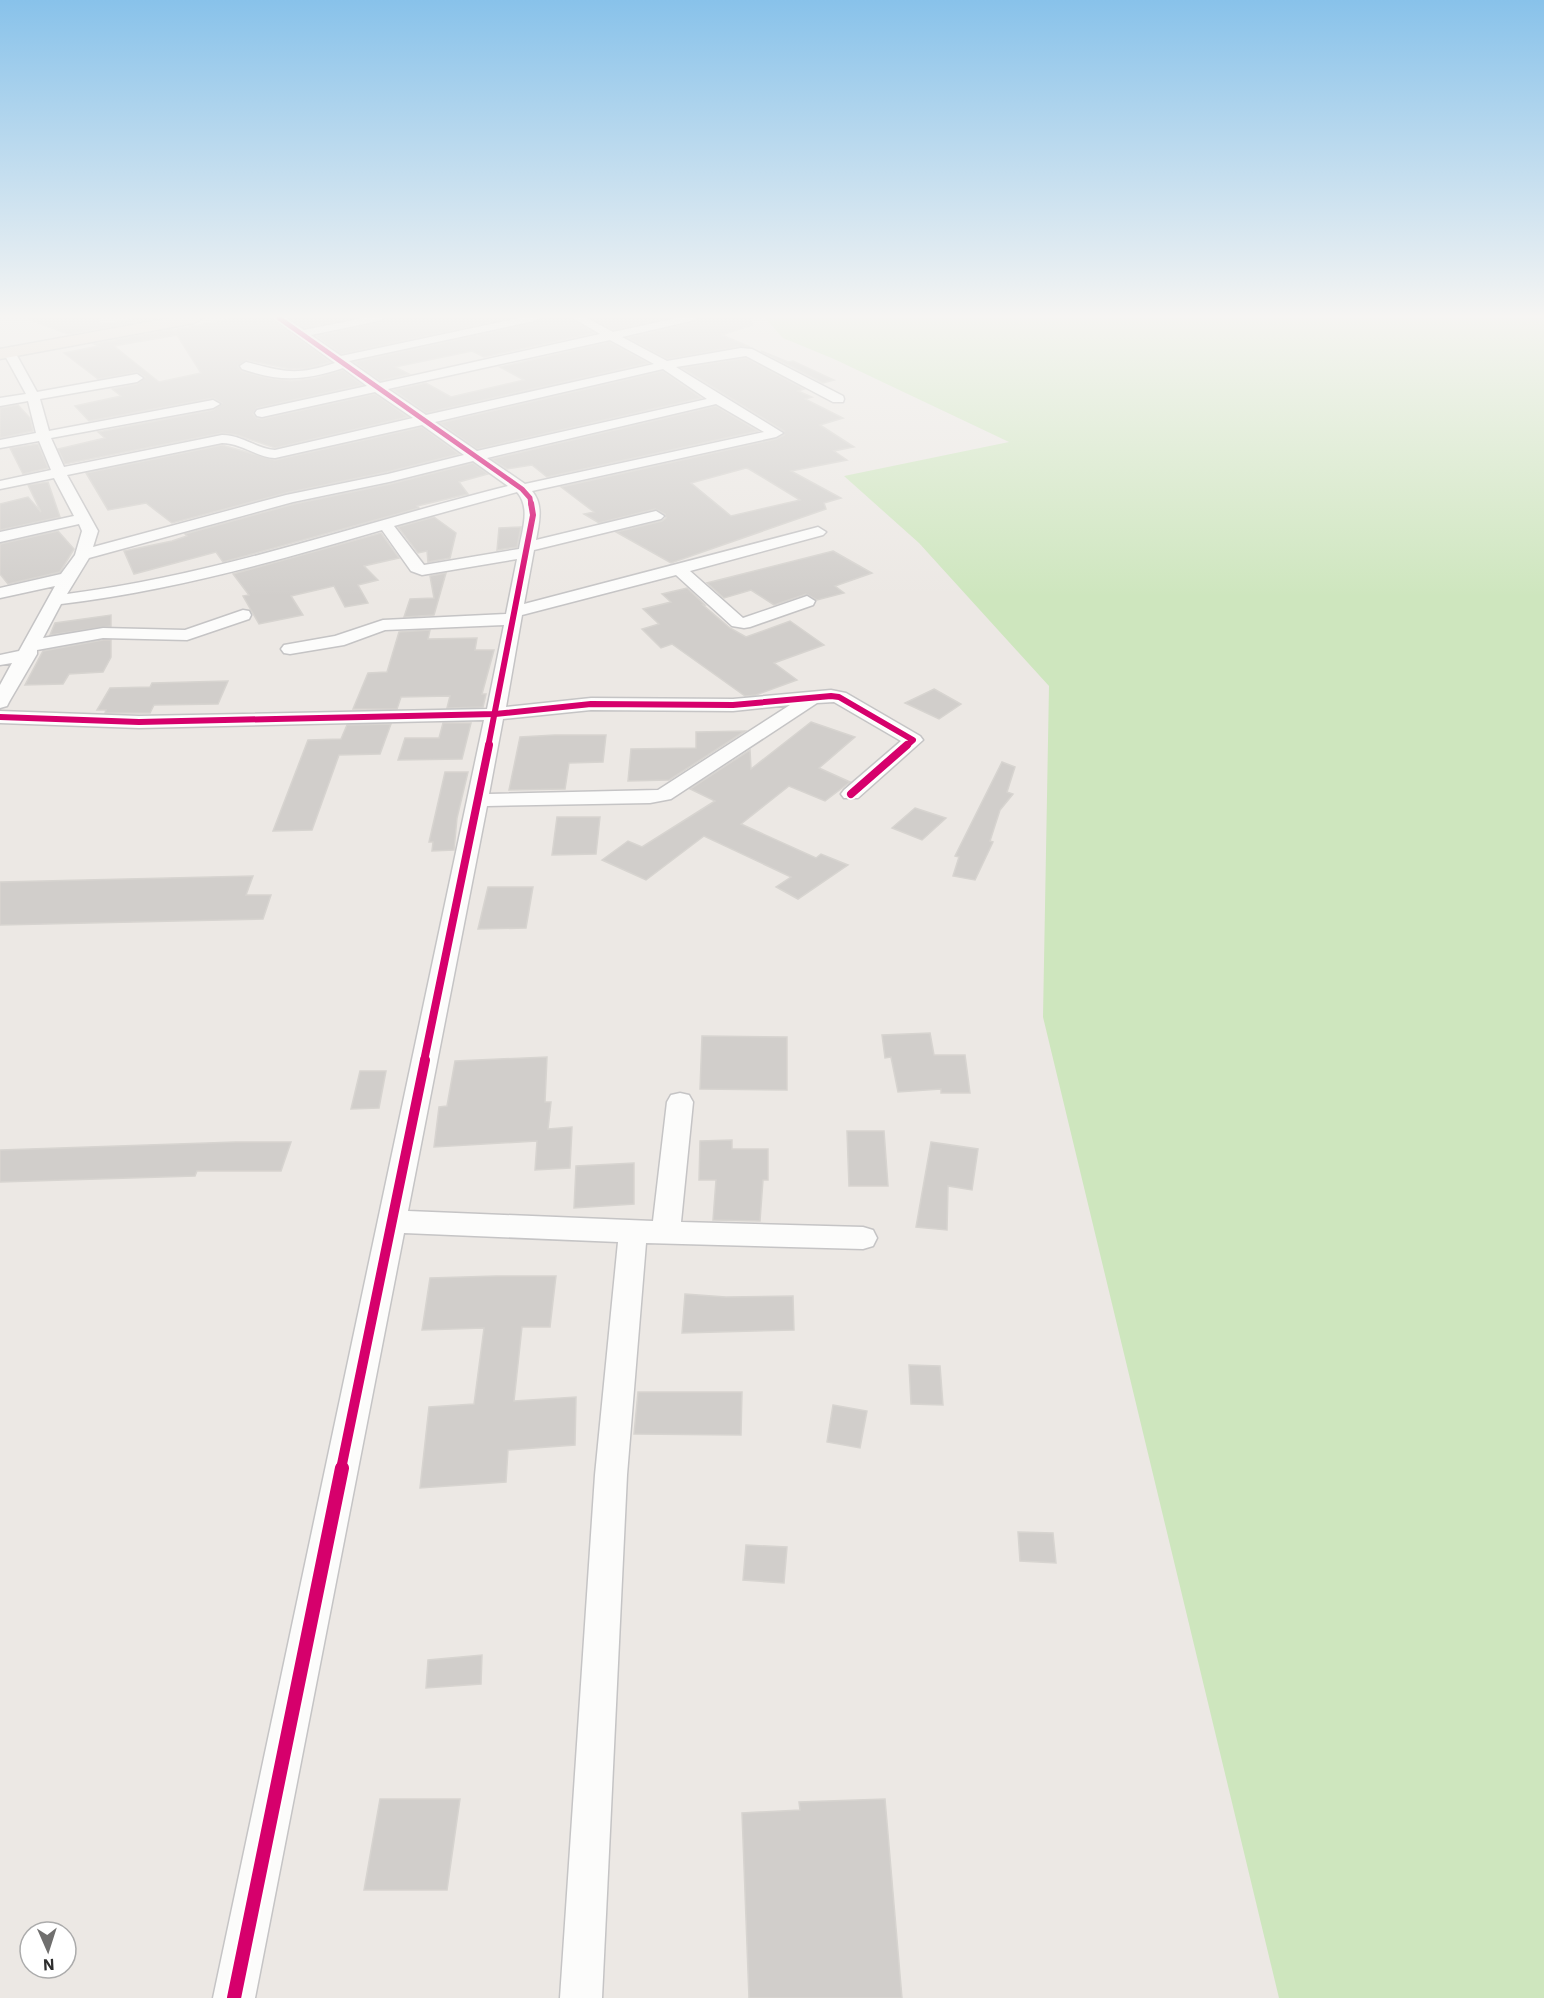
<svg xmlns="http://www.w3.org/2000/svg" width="1544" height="1998" font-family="'IBM Plex Sans',sans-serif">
  <rect width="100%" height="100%" fill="#ece8e4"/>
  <path fill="#cee6be" d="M765,318H1544V1998H1279L1043,1017L1049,686L919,543L844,476L1009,442L834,359L783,338Z"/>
  <g fill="#d1cecb" stroke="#d7d4d0" stroke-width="1.5" fill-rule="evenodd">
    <path d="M30,318H100V325L138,318H158L68,334L30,320Z"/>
    <path d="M233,318H271L330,362L309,368L290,369L247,360L238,366L241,371L268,378L292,381L316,378L343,370L362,385L257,408L253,414L257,418L262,419L375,394L408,417L275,448L237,435L222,433L65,464L58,449L105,438L98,432L213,410L222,403L213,398L89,421L75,406L121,396L112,389L137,384L145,377L137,372L98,379L64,353L99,346L94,344L172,329L176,333L174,330ZM177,335L201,373L159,382L114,346Z"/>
    <path d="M290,318H353L304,328Z"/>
    <path d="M386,318H510L341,354L317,336L378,323Z"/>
    <path d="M542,318H571L594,333L484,357L472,351L395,367L409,374L380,381L354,362L534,323Z"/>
    <path d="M591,318H668L613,330Z"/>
    <path d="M699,318H751L752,325L722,335L750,347L741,346L667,359L628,338L696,322Z"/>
    <path d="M610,342L648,363L426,413L394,390L426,383L451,397L524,380L500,367Z"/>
    <path d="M761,351L788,362L793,361L834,380L823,383Z"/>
    <path d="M746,358L804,389L798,391L812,397L805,399L843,418L820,425L854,447L834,451L847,460L791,471L841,498L824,503L826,509L671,563L616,532L662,521L666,518L665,514L655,509L599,523L584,514L594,512L561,487L776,439L784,435V431L682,368ZM746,468L749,469L800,500L731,516L691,483Z"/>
    <path d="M663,371L701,398L477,449L440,423Z"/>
    <path d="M18,405L30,418L33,431L0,438V408Z"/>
    <path d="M716,406L758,431L547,477L532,465L507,469L492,459Z"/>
    <path d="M422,427L459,454L387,472L286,493L172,523L146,503L108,510L86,473L222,445L275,460Z"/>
    <path d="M38,444L48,468L23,474L10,448Z"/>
    <path d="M473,463L488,474L459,482L468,494L417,506L419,508L234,559L223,562L216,552L134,574L124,551L172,541L187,536L185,534L294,504L390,484Z"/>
    <path d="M48,482L60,517L0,530V504L28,497L41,512L28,485Z"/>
    <path d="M434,517L456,533L450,558L428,562L427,551L418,553L398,527Z"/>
    <path d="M521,527L517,547L497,550L499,528Z"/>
    <path d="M58,531L74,549L60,572L8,584L0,574V544Z"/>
    <path d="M381,533L399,558L364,566L378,580L358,585L368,603L345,607L334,586L291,596L303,615L259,624L243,596L249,595L233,574Z"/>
    <path d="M833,551L872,573L835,586L844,593L817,600L806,594L774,605L751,590L724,598L707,583Z"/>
    <path d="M446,573L434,615L404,617L410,599L434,598L430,576Z"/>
    <path d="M687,588L705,605H703L730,628L746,637L790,621L824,645L774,663L797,680L756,695L745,696L672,644L661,648L642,629L659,624L643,609L671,602L662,594Z"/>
    <path d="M111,615V626L50,635L55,623Z"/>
    <path d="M430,630L428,639L477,638L475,650H494L482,694H486L483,707L447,708L450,696L401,697L397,709H353L368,673L387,672L399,632Z"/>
    <path d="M103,640H111V657L103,672L69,674L63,684L25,685L43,651Z"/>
    <path d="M228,681L218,704L154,705L150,713H105L106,710H97L110,688L150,687L152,683Z"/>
    <path d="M934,689L961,704L939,719L905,703Z"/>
    <path d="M811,722L855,737L819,768L850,782L825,801L789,786L741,824L816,858L821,854L848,865L798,899L776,887L791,877L704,836L646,880L602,860L628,841L642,847L715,801L690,789L750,750L751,769Z"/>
    <path d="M443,723H471L462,759L398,760L405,738H439Z"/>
    <path d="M391,724L380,754L339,755L312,830L273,831L308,740L341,739L347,725Z"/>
    <path d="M745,731L669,780L628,781L631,749L696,748V732Z"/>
    <path d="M555,735H606L603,762L569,763L565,789L509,790L520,737Z"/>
    <path d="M1002,762L1015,767L1007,792L1013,794L1000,810L990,841L993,842L975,880L953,876L959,857L955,856Z"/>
    <path d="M445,772H468L457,818L454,850L432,851L433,842H429Z"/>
    <path d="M915,808L946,818L922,840L892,828Z"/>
    <path d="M557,817H600L596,854L552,855Z"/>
    <path d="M253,876L246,895H271L263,919L0,925V882Z"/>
    <path d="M488,887H533L526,928L478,929Z"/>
    <path d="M930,1033L934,1055H965L970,1093H941V1089L898,1092L891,1057L885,1058L882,1035Z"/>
    <path d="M702,1036L787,1037V1090L700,1089Z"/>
    <path d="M547,1057L545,1102H551L548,1129L572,1127L570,1168L535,1170L537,1141L434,1147L439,1107L447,1106L455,1061Z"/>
    <path d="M360,1071H386L379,1108L351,1109Z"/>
    <path d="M847,1131H884L888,1186H849Z"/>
    <path d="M732,1140V1149H768V1180H763L760,1221L713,1220L716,1180H699L700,1141Z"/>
    <path d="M236,1142H291L281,1171H197L195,1176L0,1182V1150Z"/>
    <path d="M931,1142L978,1149L972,1190L948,1186L947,1230L916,1227Z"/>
    <path d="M634,1163V1204L574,1208L576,1166Z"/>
    <path d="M497,1276H556L550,1327H522L514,1401L576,1397L575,1445L508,1450L506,1482L420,1488L429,1407L474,1404L484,1328L422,1330L430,1278Z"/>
    <path d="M685,1294L726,1297L793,1296L794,1330L682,1333Z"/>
    <path d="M909,1365L940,1366L943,1405L911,1404Z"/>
    <path d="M638,1392H742L741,1435L634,1434Z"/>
    <path d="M833,1405L867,1411L860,1448L827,1442Z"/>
    <path d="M1018,1532L1053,1533L1056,1563L1020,1561Z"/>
    <path d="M746,1545L787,1547L784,1583L743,1580Z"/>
    <path d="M482,1655L481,1684L426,1688L428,1660Z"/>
    <path d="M380,1799H460L447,1890H364Z"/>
    <path d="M885,1799L902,1998H749L742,1813L800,1810L799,1802Z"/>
  </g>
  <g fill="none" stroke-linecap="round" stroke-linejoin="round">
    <defs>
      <path id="street" d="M273,318H286L304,330L363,318H384L378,321L311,335L341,356L519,318H540L534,321L349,361L380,383L600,334L573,318H587L613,332L677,318H697L695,320L622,337L667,361L741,348L752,349L843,396L844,399L843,402H833L746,356L676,367L783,433L776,437L532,491C544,505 539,523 536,540L656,511L664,516L661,519L534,550L524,604L818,527L826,532L823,535L690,571L743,618L807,596L815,601L813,605L750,627L744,628L732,626L676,575L522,615L506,707L591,698L733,699L831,690L846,693L920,736L923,740L858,798H844L841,794L844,790L901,741L834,702L817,703L671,799L650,803L487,806L408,1211L653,1221L667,1102L671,1095L680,1093L689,1095L693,1102L681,1222L863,1227L873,1230L877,1238L873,1246L863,1249L646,1243L627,1475L602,1998H560L595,1475L618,1242L404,1233L255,1998H213L484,720L139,728L0,723V711L139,716L487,709L504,625L385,630L344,645L290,654L284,653L281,649L284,645L335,636L383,620L506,614L517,559L422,575L411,571L382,530C276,561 171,591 61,604L43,638L103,628L185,630L243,610L249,611L251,615L249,619L187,640L103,638L37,650V654L9,702L7,706L0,708V685L12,663L0,665V655L19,651L55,586L0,598V588L61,574L75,555L82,531L79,524L0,542V532L74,516L54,478L0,489V481L51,470L39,441L0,448V440L36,433L28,401L0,406V398L26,394L3,352L9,348L15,352L37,392L137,374L143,378L137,382L40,399L49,431L213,400L220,404L213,408L51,438L64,467L222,435C243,435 256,449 275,450L413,418L375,392L262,417L257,416L255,413L257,410L367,386L343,368C303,381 281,382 242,369L240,366L246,362C285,372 295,376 335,363ZM610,340L654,364L426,415L388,389ZM663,369L707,399L477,451L435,422ZM716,404L764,432L525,484L487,458ZM422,425L464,455L388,474L286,495L93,547L98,531L67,475L222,443C241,443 256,457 275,458ZM473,461L508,486C361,523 218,575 67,594L89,558L293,502L389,482ZM517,492C531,508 522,530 519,549L424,565L394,526ZM790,705L658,790L489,794L503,719L591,710L733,711Z"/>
      <path id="highway" d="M170,318H202L194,323L0,359V349Z"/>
    </defs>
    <use href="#street" stroke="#c5c4c5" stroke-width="3"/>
    <use href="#highway" stroke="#c6c5c4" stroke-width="3"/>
    <use href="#street" fill="#fcfcfb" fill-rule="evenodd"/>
    <use href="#highway" fill="#eadfd6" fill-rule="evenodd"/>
    <defs>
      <path id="cycleway-far4" d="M279,318L522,489L530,498L531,505"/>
      <g id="cycleway-far3">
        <path d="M0,717L139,722L495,714L591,704L733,705L831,696L839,697L913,740L905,747"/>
        <path d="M488,747L533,515L531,503"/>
      </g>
      <g id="cycleway-far2">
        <path d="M851,794L907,745"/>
        <path d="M424,1061L489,745"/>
      </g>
      <path id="cycleway-far1" d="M341,1469L425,1060"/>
      <path id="cycleway" d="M234,1998L342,1468"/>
    </defs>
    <use href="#cycleway-far4" stroke="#fff" stroke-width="8"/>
    <use href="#cycleway-far3" stroke="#fff" stroke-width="9"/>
    <use href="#cycleway-far2" stroke="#fff" stroke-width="12"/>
    <use href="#cycleway-far1" stroke="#fff" stroke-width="14"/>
    <use href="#cycleway" stroke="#fff" stroke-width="18"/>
    <use href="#cycleway-far4" stroke="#d6006c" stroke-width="5"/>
    <use href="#cycleway-far3" stroke="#d6006c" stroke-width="6"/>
    <use href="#cycleway-far2" stroke="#d6006c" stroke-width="8"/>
    <use href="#cycleway-far1" stroke="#d6006c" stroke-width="10"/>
    <use href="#cycleway" stroke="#d6006c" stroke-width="14"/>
  </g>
  <linearGradient id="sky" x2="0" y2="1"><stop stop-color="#88c2ea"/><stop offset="0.53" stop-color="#f6f5f3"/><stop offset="1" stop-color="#f6f5f3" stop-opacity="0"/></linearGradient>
  <rect width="1544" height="597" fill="url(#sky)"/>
  <g transform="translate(48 1950) rotate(177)"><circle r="28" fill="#ffffff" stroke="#ababab" stroke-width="1.5"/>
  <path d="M0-4.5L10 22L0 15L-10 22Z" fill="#706f6e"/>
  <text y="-9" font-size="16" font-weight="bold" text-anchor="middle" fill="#2e2e2e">N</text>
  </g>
</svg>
